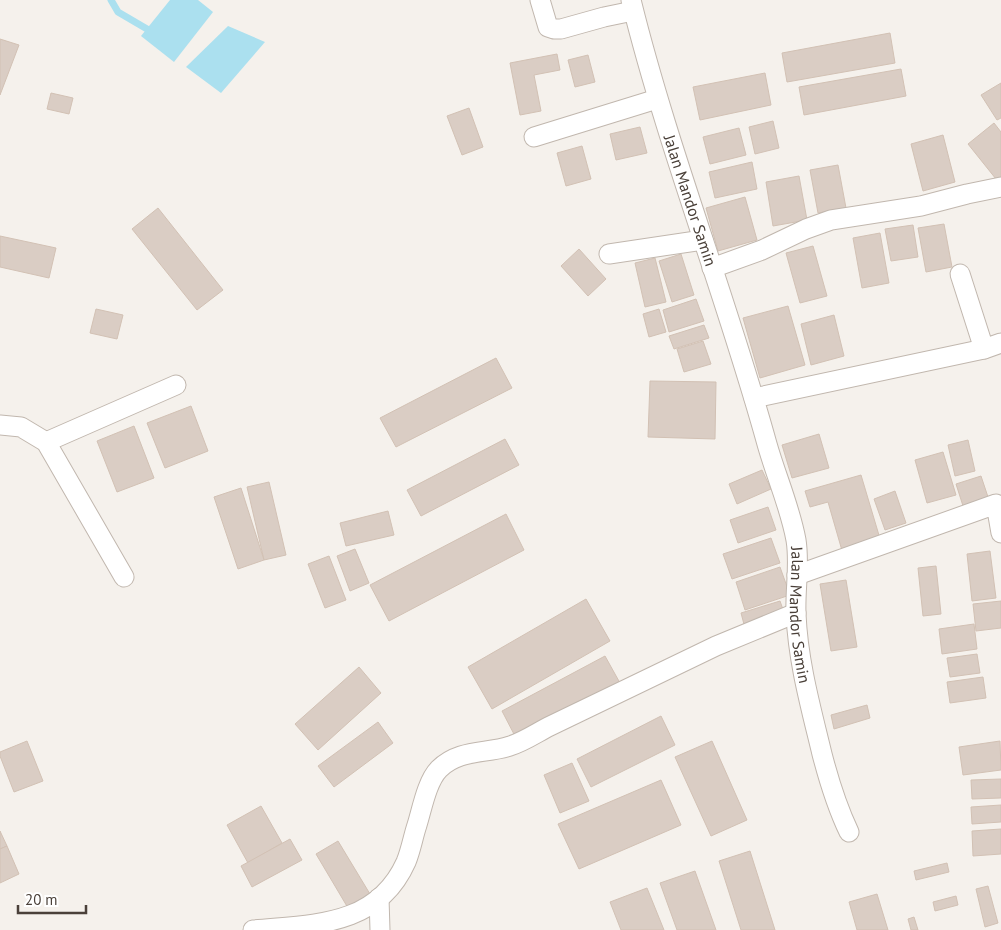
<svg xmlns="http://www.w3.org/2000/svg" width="1001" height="930" font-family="'PT Sans',sans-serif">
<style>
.water{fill:#abe0ef}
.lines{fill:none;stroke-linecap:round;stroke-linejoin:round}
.stream{stroke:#abe0ef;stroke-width:7}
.building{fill:#dacdc4;stroke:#d2c1b4}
.minor-casing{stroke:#c1b7ae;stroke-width:21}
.minor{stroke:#fff;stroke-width:19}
.labels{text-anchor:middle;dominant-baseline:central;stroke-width:4;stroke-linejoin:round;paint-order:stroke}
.street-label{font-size:16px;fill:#4a4039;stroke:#fff}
</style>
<rect width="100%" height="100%" fill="#f5f1ec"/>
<g class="water">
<path d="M 170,0 L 198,0 L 213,12 L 174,62 L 141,36 Z"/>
<path d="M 228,26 L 265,42 L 221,93 L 186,67 Z"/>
</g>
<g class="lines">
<path class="stream" d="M 111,0 L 118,12 L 147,29"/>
</g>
<g class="building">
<path d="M 890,33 L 895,63 L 787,82 L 782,53 Z"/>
<path d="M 0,39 L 19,45 L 0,95 Z"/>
<path d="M 557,54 L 560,70 L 534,75 L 541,111 L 520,115 L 510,63 Z"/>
<path d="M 588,55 L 595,82 L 575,87 L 568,60 Z"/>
<path d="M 901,69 L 906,96 L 804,115 L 799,87 Z"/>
<path d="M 765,73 L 771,105 L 700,120 L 693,87 Z"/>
<path d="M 1001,83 L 1001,118 L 997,120 L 981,95 Z"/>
<path d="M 51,93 L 73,98 L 69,114 L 47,109 Z"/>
<path d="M 469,108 L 483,147 L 462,155 L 447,116 Z"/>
<path d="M 773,121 L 779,148 L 755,154 L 749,127 Z"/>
<path d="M 994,123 L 1001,132 L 1001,183 L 1000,184 L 968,144 Z"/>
<path d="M 640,127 L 647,153 L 616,160 L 610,134 Z"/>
<path d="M 739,128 L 746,155 L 710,164 L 703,137 Z"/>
<path d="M 943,135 L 955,182 L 923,191 L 911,144 Z"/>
<path d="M 582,146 L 591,179 L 566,186 L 557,153 Z"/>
<path d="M 752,162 L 757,189 L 715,198 L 709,172 Z"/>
<path d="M 838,165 L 846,208 L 818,213 L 810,170 Z"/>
<path d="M 799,176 L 807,220 L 773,226 L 766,182 Z"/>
<path d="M 745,197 L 757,240 L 718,251 L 706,208 Z"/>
<path d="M 158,208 L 223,290 L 197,310 L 132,229 Z"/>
<path d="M 944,224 L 952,267 L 926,272 L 918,228 Z"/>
<path d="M 913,225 L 918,257 L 891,261 L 885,229 Z"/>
<path d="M 880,233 L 889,283 L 862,288 L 853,238 Z"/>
<path d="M 0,236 L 56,248 L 49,278 L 0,267 Z"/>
<path d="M 813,246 L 827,296 L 800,303 L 786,253 Z"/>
<path d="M 579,249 L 606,279 L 588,296 L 561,266 Z"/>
<path d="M 681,254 L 694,295 L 672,302 L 659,261 Z"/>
<path d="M 655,258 L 666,302 L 645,307 L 635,263 Z"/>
<path d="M 696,299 L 704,321 L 669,332 L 663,310 Z"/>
<path d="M 788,306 L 805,365 L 760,378 L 743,318 Z"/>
<path d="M 96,309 L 123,315 L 117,339 L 90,333 Z"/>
<path d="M 659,309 L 666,332 L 649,337 L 643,314 Z"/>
<path d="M 834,315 L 844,356 L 811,365 L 801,324 Z"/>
<path d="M 704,325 L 709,338 L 674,349 L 669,336 Z"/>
<path d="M 703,341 L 711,364 L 684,372 L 677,349 Z"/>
<path d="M 496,358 L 512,388 L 396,447 L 380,418 Z"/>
<path d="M 650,381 L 716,382 L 715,439 L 648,437 Z"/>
<path d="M 191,406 L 208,451 L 165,468 L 147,423 Z"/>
<path d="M 134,426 L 154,478 L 117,492 L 97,441 Z"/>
<path d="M 819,434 L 829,468 L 792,478 L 782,445 Z"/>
<path d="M 505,439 L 519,465 L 421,516 L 407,490 Z"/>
<path d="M 968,440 L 975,471 L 955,476 L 948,445 Z"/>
<path d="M 943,452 L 956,495 L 927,503 L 915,460 Z"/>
<path d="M 762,470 L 771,489 L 737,504 L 729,484 Z"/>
<path d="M 861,475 L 881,542 L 843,554 L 828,502 L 810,507 L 805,491 Z"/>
<path d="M 981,476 L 989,500 L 964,509 L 956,484 Z"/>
<path d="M 269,482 L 286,555 L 264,560 L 247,487 Z"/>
<path d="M 241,488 L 264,560 L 238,569 L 214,497 Z"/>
<path d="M 895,491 L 906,523 L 885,530 L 874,499 Z"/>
<path d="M 768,507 L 776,530 L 738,543 L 730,520 Z"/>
<path d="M 388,511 L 394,535 L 346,546 L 340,523 Z"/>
<path d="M 506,514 L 524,550 L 389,621 L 370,585 Z"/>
<path d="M 771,538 L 780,563 L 732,579 L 723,554 Z"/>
<path d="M 355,549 L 369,583 L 350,591 L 337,556 Z"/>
<path d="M 990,551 L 996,598 L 972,601 L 967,554 Z"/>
<path d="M 329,556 L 346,600 L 325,608 L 308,564 Z"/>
<path d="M 936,566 L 941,614 L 923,616 L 918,568 Z"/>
<path d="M 780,567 L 790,595 L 745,610 L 736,582 Z"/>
<path d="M 846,580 L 857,647 L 831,651 L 820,584 Z"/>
<path d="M 586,599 L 610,641 L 492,709 L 468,667 Z"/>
<path d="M 780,601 L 785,615 L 745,628 L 741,613 Z"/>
<path d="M 1001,601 L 1001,628 L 976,631 L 973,604 Z"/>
<path d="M 974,624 L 977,649 L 942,654 L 939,629 Z"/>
<path d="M 977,654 L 980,673 L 950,677 L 947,658 Z"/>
<path d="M 605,656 L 620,683 L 516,738 L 502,711 Z"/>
<path d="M 359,667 L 381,693 L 318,750 L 295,724 Z"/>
<path d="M 983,677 L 986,698 L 950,703 L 947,682 Z"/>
<path d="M 867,705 L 870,718 L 834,729 L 831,715 Z"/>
<path d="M 661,716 L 675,745 L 591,787 L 577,759 Z"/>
<path d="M 378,722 L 393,743 L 334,787 L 318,766 Z"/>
<path d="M 27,741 L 43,781 L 14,792 L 0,756 L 0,752 Z"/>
<path d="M 712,741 L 747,820 L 711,836 L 675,757 Z"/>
<path d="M 1000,741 L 1001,770 L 963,775 L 959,747 Z"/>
<path d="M 572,763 L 589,801 L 560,813 L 544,775 Z"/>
<path d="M 1001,779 L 1001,798 L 972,799 L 971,780 Z"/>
<path d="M 661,780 L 681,825 L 579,869 L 558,824 Z"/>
<path d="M 1001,805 L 1001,822 L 972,824 L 971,807 Z"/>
<path d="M 261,806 L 282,843 L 248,863 L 227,825 Z"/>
<path d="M 1001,829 L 1001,854 L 973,856 L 972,831 Z"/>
<path d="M 0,831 L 7,846 L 0,849 Z"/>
<path d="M 290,839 L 302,860 L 252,887 L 241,866 Z"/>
<path d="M 338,841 L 373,899 L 351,913 L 316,854 Z"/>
<path d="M 7,846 L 19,874 L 0,883 L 0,849 Z"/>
<path d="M 750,851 L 775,930 L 741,930 L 719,861 Z"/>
<path d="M 947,863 L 949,872 L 916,880 L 914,871 Z"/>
<path d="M 695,871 L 716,930 L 677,930 L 660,883 Z"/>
<path d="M 988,886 L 998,923 L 985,927 L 976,889 Z"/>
<path d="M 647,888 L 664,930 L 621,930 L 610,902 Z"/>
<path d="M 877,894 L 888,930 L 857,930 L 849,902 Z"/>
<path d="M 956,896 L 958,905 L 935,911 L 933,902 Z"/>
<path d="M 914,917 L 918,930 L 911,930 L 908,919 Z"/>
</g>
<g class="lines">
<g class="minor-casing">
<g id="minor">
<path d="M 540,0 L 548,27 L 554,29 L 561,29 L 604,17 L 633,11"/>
<path id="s1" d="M 631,0 C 668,150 726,295 767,444 C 776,476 790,507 796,540 C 800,564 795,589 796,614 C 798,662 811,708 822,754 C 829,781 837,807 849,832"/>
<path d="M 534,137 L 657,99"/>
<path d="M 609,254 L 703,240"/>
<path d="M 712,268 L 762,250 L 806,229 L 831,220 L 921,206 L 967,194 L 1001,187"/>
<path d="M 960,274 L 984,349"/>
<path d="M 754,398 L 984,349 L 1001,343"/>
<path d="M 0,425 L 21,427 L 46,442 L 124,577"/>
<path d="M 46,442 L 176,385"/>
<path d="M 797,575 L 996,504 L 1001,533"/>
<path d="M 379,898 L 380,930"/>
<path d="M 253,930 C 313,924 377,927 406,862 C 411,850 413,837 417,825 C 422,809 427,781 439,769 C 459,749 486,754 510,746 C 523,742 535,734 548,727 L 716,646 L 796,613"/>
</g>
</g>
<use href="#minor" class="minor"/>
</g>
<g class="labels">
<g class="street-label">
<text stroke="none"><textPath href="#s1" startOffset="209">Jalan Mandor Samin</textPath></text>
<text stroke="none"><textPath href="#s1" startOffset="640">Jalan Mandor Samin</textPath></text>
</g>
</g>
<path d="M18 905v8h68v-8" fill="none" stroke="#4a4039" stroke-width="2.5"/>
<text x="25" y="905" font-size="15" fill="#4a4039" stroke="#ffffff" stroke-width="4" paint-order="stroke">20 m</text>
</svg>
